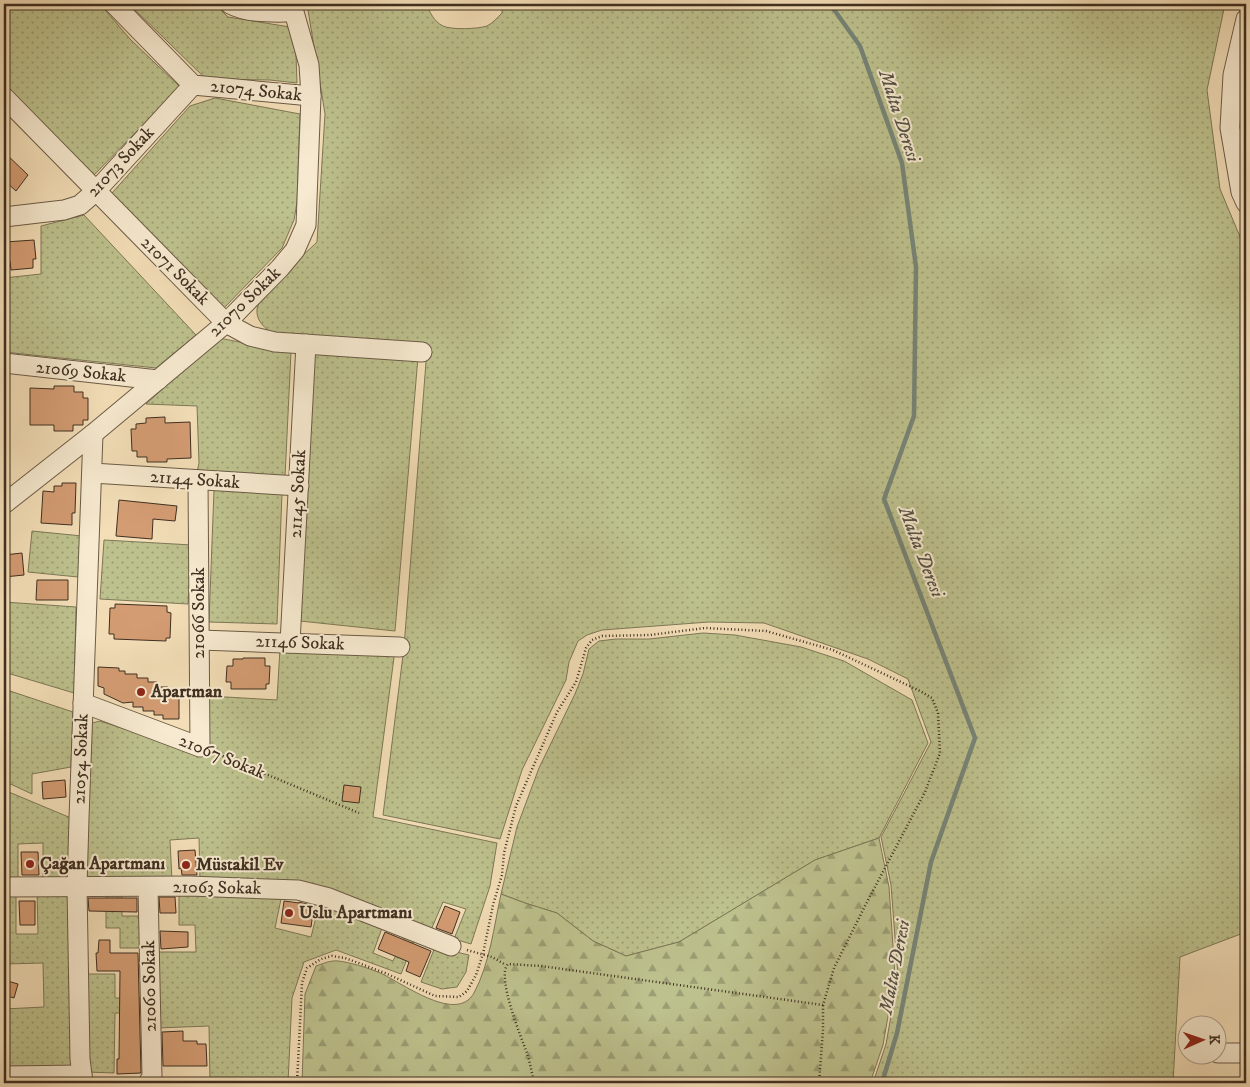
<svg xmlns="http://www.w3.org/2000/svg" width="1250" height="1087" font-family="'IM FELL DW Pica',serif">
<style>
.grass{fill:url(#grass-dots);stroke:#7e7857}
.forest{fill:url(#forest-firs);stroke:#7e7857}
.lines{fill:none;stroke-linecap:round;stroke-linejoin:round}
.stream{stroke:#768477;stroke-width:4.5}
.building{fill:#d49c73;stroke:#3f2f21}
.minor-casing{stroke:#6c5b46;stroke-width:21}
.path{stroke:#3f2f21;stroke-width:2.5;stroke-dasharray:1 2.5;stroke-linecap:butt}
.minor{stroke:#f7ead0;stroke-width:19}
.poi-dot{fill:#8f2418;stroke:#f7ead0;stroke-width:2}
.labels{text-anchor:middle;dominant-baseline:central;stroke-width:4;stroke-linejoin:round;paint-order:stroke}
.street-label{font-size:18px;fill:#3f2f21;stroke:#f7ead0}
.poi-label{font-size:18px;font-weight:bold;fill:#3f2f21;stroke:#f7ead0;text-anchor:start}
.water-label{font-size:19px;font-style:italic;fill:#565245;stroke:#f7ead0}
</style>
<defs>
<pattern id="grass-dots" width="8" height="8" patternUnits="userSpaceOnUse" patternTransform="scale(1.25)"><rect width="8" height="8" fill="#bdc18d"/><path d="M2 2h.1M6 6h.1" fill="none" stroke="#9b9d73" stroke-width="1.8" stroke-linecap="round"/></pattern>
<pattern id="forest-firs" width="22" height="20" patternUnits="userSpaceOnUse" patternTransform="scale(1.25)"><rect width="22" height="20" fill="#bdc18d"/><path d="M5 1l3.5 6h-7zM16 11l3.5 6h-7z" fill="#9b9d73"/></pattern>
</defs>
<rect width="100%" height="100%" fill="#f3deb7"/>
<filter id="stains"><feTurbulence type="fractalNoise" baseFrequency=".004" numOctaves="4"/><feColorMatrix values="0 0 0 0 .2 0 0 0 0 .09 0 0 0 0 .02 0 0 0 .5 -.17"/></filter>
<radialGradient id="worn" r=".72"><stop offset=".6" stop-color="#630" stop-opacity="0"/><stop offset="1" stop-color="#630" stop-opacity=".3"/></radialGradient>
<g class="grass">
<path d="M 4,4 L 100,4 L 130,39 L 180,87 L 93,176 L 4,85 Z"/>
<path d="M 129,4 L 215,4 L 228,17 L 290,27 L 296,55 L 297,83 L 270,80 L 206,79 Z"/>
<path d="M 307,4 L 426,4 C 430,12 434,22 443,26 C 451,30 478,29 487,26 C 493,23 498,17 502,13 L 502,4 L 1225,4 L 1207,90 L 1220,189 L 1246,251 L 1246,932 L 1180,957 L 1173,1083 L 873,1083 L 886,1044 L 898,977 L 891,885 L 881,837 L 931,742 L 908,679 L 868,659 L 764,623 L 709,622 L 602,630 L 587,635 L 578,641 L 569,662 L 566,680 L 522,770 L 500,839 L 383,815 L 404,647 L 427,349 L 270,332 C 263,326 256,320 257,309 C 259,293 304,255 317,242 L 325,114 Z"/>
<path d="M 215,98 L 300,114 L 297,202 L 294,220 L 282,248 L 224,308 L 112,193 L 190,106 Z"/>
<path d="M 84,215 L 196,335 L 156,368 L 4,352 L 4,278 L 41,274 L 41,226 Z"/>
<path d="M 219,338 L 291,352 L 285,477 L 197,472 L 199,463 L 197,406 L 146,404 Z"/>
<path d="M 312,350 L 418,357 L 395,631 L 300,621 Z"/>
<path d="M 214,490 L 282,493 L 277,624 L 209,622 Z"/>
<path d="M 32,531 L 82,536 L 78,577 L 28,572 Z"/>
<path d="M 104,540 L 192,545 L 188,604 L 100,599 Z"/>
<path d="M 4,602 L 76,607 L 74,693 L 4,672 Z"/>
<path d="M 703,633 L 735,635 L 801,647 L 844,661 L 912,700 L 928,743 L 879,838 L 815,860 L 679,942 L 626,956 L 593,941 L 557,913 L 525,903 L 501,894 L 517,827 L 539,768 L 575,694 L 583,674 L 589,649 L 599,641 L 616,639 L 649,639 Z"/>
<path d="M 280,648 L 395,650 L 373,817 L 497,843 L 490,886 L 471,944 L 454,939 L 466,909 L 443,902 L 431,930 L 322,889 L 200,880 L 199,838 L 170,840 L 172,881 L 84,880 L 89,737 L 92,723 L 100,721 L 205,755 L 209,696 L 277,700 Z"/>
<path d="M 4,689 L 73,712 L 71,767 L 32,774 L 32,794 L 4,781 Z"/>
<path d="M 4,790 L 71,818 L 71,878 L 43,879 L 43,843 L 18,844 L 18,878 L 5,878 Z"/>
<path d="M 37,891 L 72,891 L 73,1066 L 4,1072 L 4,1009 L 44,1007 L 43,963 L 4,964 L 4,892 L 16,892 L 16,934 L 38,934 Z"/>
<path d="M 179,894 L 281,899 L 275,928 L 311,937 L 319,905 L 375,923 L 382,928 L 373,953 L 393,961 L 405,936 L 415,939 L 401,974 L 336,950 L 304,962 L 292,998 L 288,1083 L 158,1083 L 210,1082 L 209,1026 L 158,1028 L 156,952 L 196,952 L 195,925 L 179,925 Z"/>
<path d="M 106,895 L 122,895 L 122,916 L 141,916 L 141,948 L 120,948 L 120,928 L 106,928 Z"/>
<path d="M 435,947 L 469,955 L 466,972 L 457,987 L 442,989 L 421,982 Z"/>
<path d="M 88,974 L 115,974 L 115,998 L 142,998 L 142,1013 L 115,1013 L 114,1073 L 87,1072 Z"/>
</g>
<path class="forest" d="M 879,838 L 889,887 L 895,976 L 883,1045 L 870,1083 L 302,1083 L 305,994 L 316,966 C 322,964 331,960 338,961 C 349,962 368,968 378,972 C 400,981 456,1025 474,993 C 490,963 494,926 501,894 L 525,903 L 557,913 L 593,941 L 626,956 L 679,942 L 815,860 Z"/>
<g class="lines">
<path class="stream" d="M 830,4 L 860,46 L 902,163 L 916,267 L 914,416 L 884,499 L 975,738 L 931,862 L 897,1033 L 882,1083"/>
</g>
<g class="building">
<path d="M 4,152 L 28,175 L 16,191 L 4,180 Z"/>
<path d="M 34,240 L 36,259 L 33,259 L 33,268 L 11,270 L 10,261 L 6,261 L 5,242 Z"/>
<path d="M 54,386 L 74,386 L 74,392 L 83,392 L 83,398 L 88,398 L 88,420 L 83,420 L 83,425 L 73,425 L 73,431 L 54,431 L 54,425 L 30,425 L 30,388 L 54,389 Z"/>
<path d="M 165,417 L 165,423 L 190,422 L 191,458 L 167,459 L 167,462 L 147,462 L 147,457 L 137,457 L 137,451 L 132,451 L 131,429 L 136,429 L 136,424 L 146,423 L 146,418 Z"/>
<path d="M 62,483 L 76,483 L 75,513 L 72,513 L 72,525 L 41,523 L 43,491 L 54,492 L 54,486 L 62,486 Z"/>
<path d="M 119,500 L 177,506 L 175,521 L 153,519 L 152,539 L 116,536 Z"/>
<path d="M 22,553 L 24,575 L 4,577 L 4,555 Z"/>
<path d="M 37,580 L 68,580 L 68,600 L 36,600 Z"/>
<path d="M 115,604 L 167,606 L 167,612 L 171,613 L 170,638 L 166,638 L 166,641 L 114,639 L 114,634 L 109,634 L 110,608 L 115,608 Z"/>
<path d="M 243,658 L 265,658 L 265,666 L 270,666 L 269,684 L 266,684 L 266,689 L 231,689 L 231,682 L 226,682 L 227,666 L 233,666 L 233,659 L 243,659 Z"/>
<path d="M 98,667 L 119,668 L 119,671 L 125,671 L 125,674 L 137,674 L 137,678 L 148,678 L 148,682 L 157,682 L 158,687 L 168,687 L 168,691 L 179,690 L 179,719 L 163,719 L 163,715 L 154,715 L 154,711 L 143,711 L 143,707 L 133,707 L 133,702 L 123,703 L 104,694 L 104,688 L 98,686 Z"/>
<path d="M 65,780 L 66,797 L 43,799 L 42,782 Z"/>
<path d="M 344,785 L 361,787 L 359,803 L 342,801 Z"/>
<path d="M 195,850 L 197,875 L 182,875 L 181,868 L 179,869 L 178,851 Z"/>
<path d="M 21,852 L 38,852 L 39,875 L 22,875 Z"/>
<path d="M 159,897 L 175,897 L 176,913 L 160,913 Z"/>
<path d="M 88,898 L 137,898 L 137,912 L 89,911 Z"/>
<path d="M 19,901 L 35,901 L 35,925 L 20,925 Z"/>
<path d="M 284,901 L 299,903 L 299,902 L 314,906 L 311,927 L 281,923 Z"/>
<path d="M 445,906 L 460,912 L 452,934 L 436,928 Z"/>
<path d="M 160,931 L 188,932 L 188,947 L 161,949 Z"/>
<path d="M 385,932 L 431,951 L 420,977 L 406,971 L 409,962 L 378,949 Z"/>
<path d="M 99,940 L 110,940 L 110,953 L 138,953 L 141,1073 L 117,1074 L 117,1059 L 119,1059 L 120,971 L 97,971 L 96,953 L 98,953 Z"/>
<path d="M 4,980 L 18,984 L 14,998 L 4,995 Z"/>
<path d="M 183,1031 L 183,1041 L 197,1041 L 197,1044 L 206,1044 L 207,1066 L 163,1066 L 162,1032 Z"/>
</g>
<g class="lines">
<g class="minor-casing">
<g id="minor">
<path d="M 114,4 L 193,85 L 311,96"/>
<path d="M 1246,19 L 1233,75 L 1230,128 L 1241,192 L 1246,203"/>
<path d="M 4,97 L 226,323 L 250,336 L 275,342 L 422,352"/>
<path d="M 4,217 L 64,210 L 80,205 L 96,191 L 193,85"/>
<path d="M 4,363 L 158,380"/>
<path d="M 92,473 L 299,486"/>
<path d="M 4,504 L 93,434 L 226,323 L 280,268 L 295,250 L 306,225 L 311,96 L 309,65 L 294,12 C 274,12 249,14 230,4"/>
<path d="M 200,640 L 400,647"/>
<path d="M 290,643 L 306,344"/>
<path d="M 83,703 L 200,747 L 198,480"/>
<path d="M 4,887 L 189,886 L 298,890 L 329,898 L 451,946"/>
<path d="M 1218,1053 L 1246,1053"/>
<path d="M 4,1076 L 82,1075"/>
<path d="M 83,1083 L 80,1059 L 77,887 L 79,818 L 93,434"/>
<path d="M 148,1083 L 152,1077 L 148,888"/>
</g>
</g>
<g class="path">
<path d="M 213,752 L 359,813"/>
<path d="M 467,950 L 492,957 L 506,965"/>
<path d="M 297,1083 L 302,983 L 307,968 L 321,959 L 332,956 L 345,958 L 385,973 L 435,996 L 459,997 L 467,991 L 476,975 L 483,954 L 493,905 L 502,875 L 504,853 L 516,806 L 557,712 L 576,682 L 586,648 L 592,640 L 602,636 L 650,635 L 705,628 L 766,631 L 833,650 L 920,691 L 932,698 L 938,713 L 940,753 L 925,792 L 866,904 L 834,968 L 823,1005 L 541,966 L 508,964 C 496,976 521,1037 527,1053 C 530,1063 532,1073 534,1083"/>
<path d="M 819,1083 L 823,1030 L 823,1005"/>
</g>
<use href="#minor" class="minor"/>
</g>
<g class="poi-dot">
<circle cx="141" cy="692" r="5"/>
<circle cx="30" cy="864" r="5"/>
<circle cx="186" cy="865" r="5"/>
<circle cx="289" cy="913" r="5"/>
</g>
<g class="labels">
<g class="street-label">
<text transform="translate(256 91) rotate(6)">21074 Sokak</text>
<text transform="translate(121 162) rotate(-47)">21073 Sokak</text>
<text transform="translate(175 271) rotate(45)">21071 Sokak</text>
<text transform="translate(245 302) rotate(-44)">21070 Sokak</text>
<text transform="translate(81 372) rotate(6)">21069 Sokak</text>
<text transform="translate(195 480) rotate(4)">21144 Sokak</text>
<text transform="translate(298 494) rotate(-87)">21145 Sokak</text>
<text transform="translate(199 613) rotate(-90)">21066 Sokak</text>
<text transform="translate(300 643) rotate(2)">21146 Sokak</text>
<text transform="translate(222 757) rotate(22)">21067 Sokak</text>
<text transform="translate(81 759) rotate(-88)">21054 Sokak</text>
<text transform="translate(217 888) rotate(1)">21063 Sokak</text>
<text transform="translate(150 986) rotate(-91)">21060 Sokak</text>
</g>
<g class="poi-label">
<text x="151" y="692">Apartman</text>
<text x="40" y="864">Çağan Apartmanı</text>
<text x="196" y="865">Müstakil Ev</text>
<text x="299" y="913">Uslu Apartmanı</text>
</g>
<g class="water-label">
<text transform="translate(899 116) rotate(72)">Malta Deresi</text>
<text transform="translate(921 552) rotate(69)">Malta Deresi</text>
<text transform="translate(895 967) rotate(-79)">Malta Deresi</text>
</g>
</g>
<rect width="1250" height="1087" fill="none" stroke="#f3deb7" stroke-width="20"/>
<rect x="5" y="5" width="1240" height="1077" fill="none" stroke="#3f2f21" stroke-width="2.5"/>
<rect x="10" y="10" width="1230" height="1067" fill="none" stroke="#3f2f21"/>
<g transform="translate(1202 1040) rotate(88)"><circle r="24" fill="#f7ead0" stroke="#ad9f8a"/>
<path d="M0-4L9 19L0 12L-9 19Z" fill="#8f2418"/>
<text y="-8" font-size="14" font-weight="bold" text-anchor="middle" fill="#3f2f21">K</text>
</g>
<rect width="100%" height="100%" filter="url(#stains)"/>
<rect width="100%" height="100%" fill="url(#worn)"/>
</svg>
